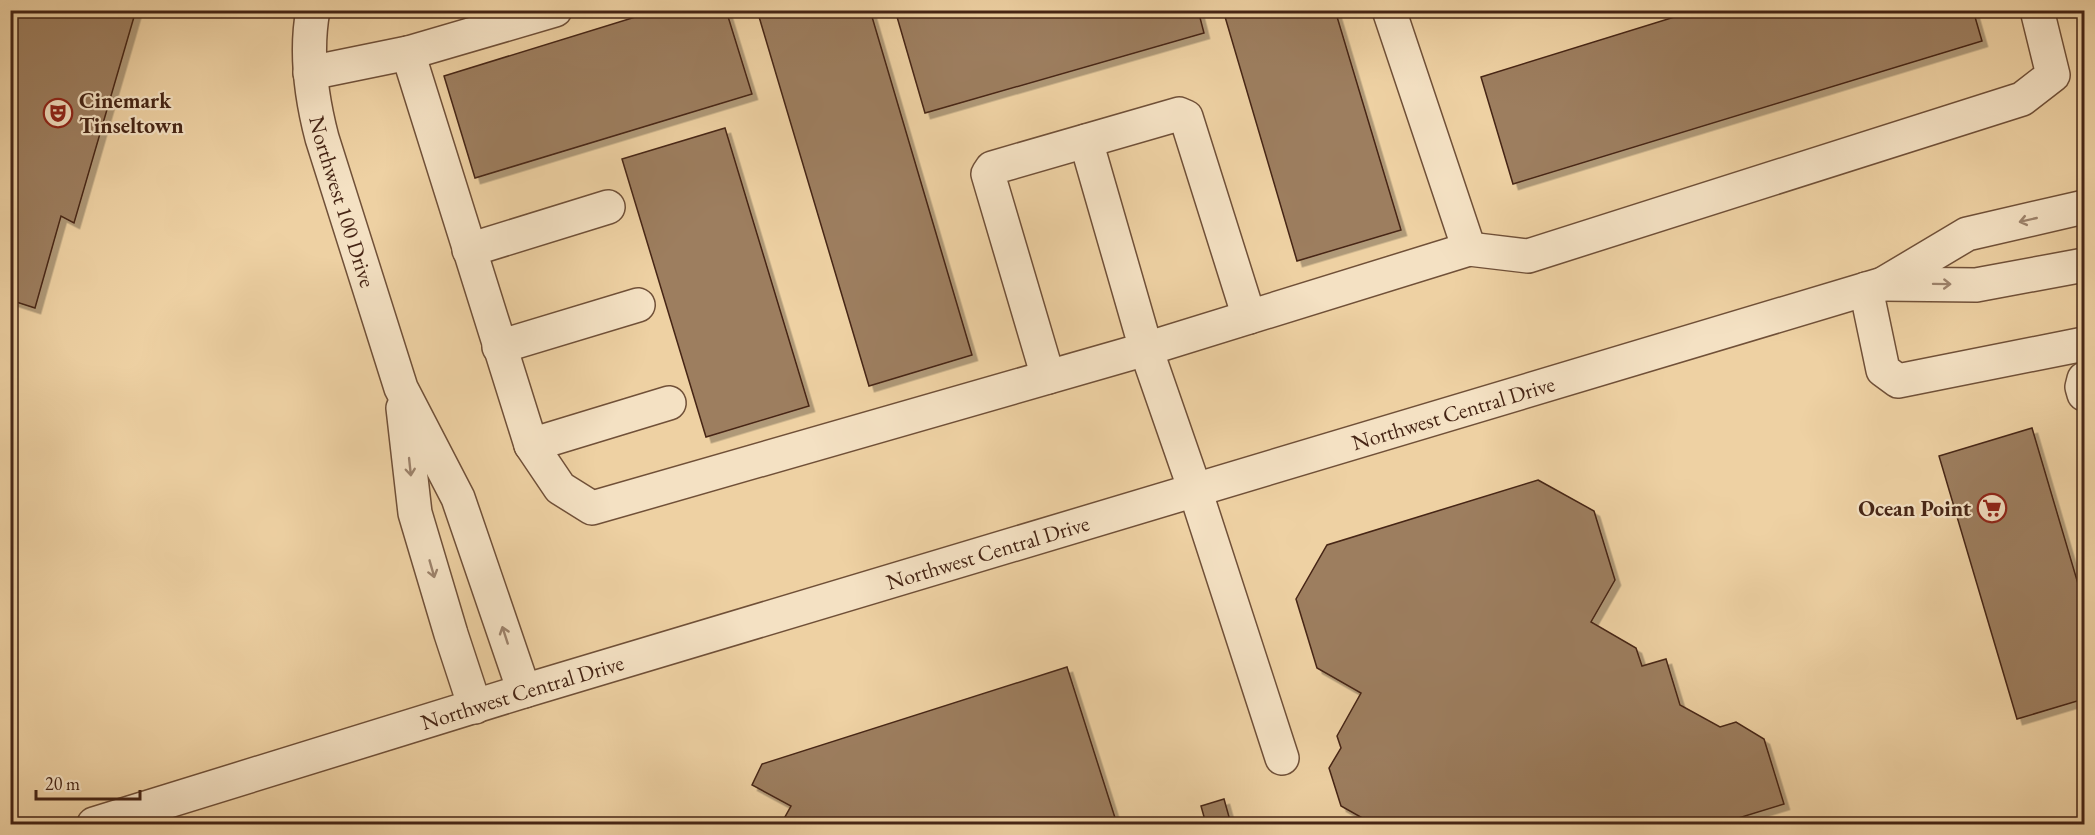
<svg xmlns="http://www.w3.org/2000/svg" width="2095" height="835" font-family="'EB Garamond',serif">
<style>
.building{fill:#9d7e5f;stroke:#462515;stroke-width:1.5;filter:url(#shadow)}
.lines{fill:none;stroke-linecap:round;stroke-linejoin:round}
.minor-casing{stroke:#705038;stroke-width:36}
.minor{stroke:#f4e1c3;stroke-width:33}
.oneway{stroke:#9d836c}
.labels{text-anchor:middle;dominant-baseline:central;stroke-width:4.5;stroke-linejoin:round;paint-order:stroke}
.poi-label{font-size:22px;font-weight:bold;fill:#462515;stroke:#f4e1c3;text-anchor:start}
.street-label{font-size:22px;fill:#462515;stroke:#f4e1c3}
</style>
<defs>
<filter id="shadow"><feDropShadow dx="5.5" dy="5.5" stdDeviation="0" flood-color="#0004"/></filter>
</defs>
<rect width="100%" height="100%" fill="#eed1a3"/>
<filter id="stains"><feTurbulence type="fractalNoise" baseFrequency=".00333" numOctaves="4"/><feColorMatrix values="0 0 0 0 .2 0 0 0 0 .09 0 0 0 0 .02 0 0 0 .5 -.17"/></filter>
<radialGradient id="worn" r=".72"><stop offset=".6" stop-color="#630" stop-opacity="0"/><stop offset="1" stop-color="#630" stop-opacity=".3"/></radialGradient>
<g class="building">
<path d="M 10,10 L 136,10 L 74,223 L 61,216 L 35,308 L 10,300 Z"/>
<path d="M 658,10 L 726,10 L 752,94 L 475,178 L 444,76 Z"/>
<path d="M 757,10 L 870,10 L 972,355 L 869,386 Z"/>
<path d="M 895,10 L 1198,10 L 1204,33 L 925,113 Z"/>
<path d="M 1223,10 L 1335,10 L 1401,230 L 1297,261 Z"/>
<path d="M 1697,10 L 1973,10 L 1982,41 L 1513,184 L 1481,77 Z"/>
<path d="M 725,128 L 809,406 L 706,437 L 622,159 Z"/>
<path d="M 2032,428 L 2084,604 L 2084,699 L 2017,719 L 1939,456 Z"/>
<path d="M 1538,480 L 1594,511 L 1615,580 L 1591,622 L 1636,648 L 1642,666 L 1666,659 L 1680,705 L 1720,727 L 1736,722 L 1764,739 L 1784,804 L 1719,824 L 1367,824 L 1366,820 L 1341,806 L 1329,768 L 1341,748 L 1337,736 L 1361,693 L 1317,668 L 1296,599 L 1327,545 Z"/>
<path d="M 1067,667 L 1117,824 L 781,824 L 791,806 L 752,785 L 762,764 Z"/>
<path d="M 1224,799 L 1231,824 L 1206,824 L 1201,806 Z"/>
</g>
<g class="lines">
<g class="minor-casing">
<g id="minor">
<path id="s1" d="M 313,10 C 305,53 311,96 322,138 L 401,388 L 458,498 L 524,691"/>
<path d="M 408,53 L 555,10"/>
<path d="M 310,73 L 408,53 L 531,445 L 560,488 L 592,508 L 1146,349 L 1086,141"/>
<path d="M 1469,249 L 1528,256 L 2022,99 L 2053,75 L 2037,10"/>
<path d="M 469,250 L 608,207"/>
<path d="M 1883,284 L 1976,285 L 2084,265"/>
<path d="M 1866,289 L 1883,370 L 1898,381 L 2084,344"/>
<path d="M 499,347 L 638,305"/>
<path d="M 1048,377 L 988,174 L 992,168 L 1179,114 L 1186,117 L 1249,317"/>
<path d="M 2084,379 L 2082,387 L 2084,394"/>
<path d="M 403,408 L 415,513 L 451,634 L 475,707"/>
<path d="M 531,445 L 669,403"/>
<path d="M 1282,758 L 1195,490 L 1146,349 L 1469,249 L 1389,10"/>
<path id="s2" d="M 94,824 L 524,691 L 1883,284 L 1967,234 L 2084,207"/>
</g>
</g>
<use href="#minor" class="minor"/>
</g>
<defs><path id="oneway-shaft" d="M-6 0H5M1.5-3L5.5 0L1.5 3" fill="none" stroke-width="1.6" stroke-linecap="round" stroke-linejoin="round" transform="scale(1.5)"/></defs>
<g class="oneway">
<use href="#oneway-shaft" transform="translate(2028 220) rotate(167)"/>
<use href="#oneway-shaft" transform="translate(1942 284) rotate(1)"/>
<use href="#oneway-shaft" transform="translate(410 467) rotate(84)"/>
<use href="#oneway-shaft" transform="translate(432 569) rotate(74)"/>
<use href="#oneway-shaft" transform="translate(505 635) rotate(-108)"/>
</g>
<defs>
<g id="theatre-ring" transform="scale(1.5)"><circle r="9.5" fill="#f4e1c3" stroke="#8f2418" stroke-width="1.5"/><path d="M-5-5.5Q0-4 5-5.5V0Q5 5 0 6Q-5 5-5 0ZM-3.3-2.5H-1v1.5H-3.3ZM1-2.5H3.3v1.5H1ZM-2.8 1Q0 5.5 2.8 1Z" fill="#8f2418"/></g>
<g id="supermarket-ring" transform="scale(1.5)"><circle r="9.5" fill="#f4e1c3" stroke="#8f2418" stroke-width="1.5"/><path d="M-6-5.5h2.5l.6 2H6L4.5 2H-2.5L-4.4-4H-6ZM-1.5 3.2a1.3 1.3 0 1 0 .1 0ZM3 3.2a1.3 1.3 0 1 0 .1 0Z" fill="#8f2418"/></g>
</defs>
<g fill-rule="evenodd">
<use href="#theatre-ring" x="58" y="113"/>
<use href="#supermarket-ring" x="1992" y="508"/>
</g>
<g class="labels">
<g class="poi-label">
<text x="79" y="100">Cinemark<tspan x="79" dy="25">Tinseltown</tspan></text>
<text x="1971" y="508" text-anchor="end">Ocean Point</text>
</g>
<g class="street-label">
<text stroke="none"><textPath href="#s1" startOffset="196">Northwest 100 Drive</textPath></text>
<text stroke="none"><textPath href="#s2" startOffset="1420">Northwest Central Drive</textPath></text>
<text stroke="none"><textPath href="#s2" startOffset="934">Northwest Central Drive</textPath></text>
<text stroke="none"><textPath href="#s2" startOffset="448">Northwest Central Drive</textPath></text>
</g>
</g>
<rect width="2095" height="835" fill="none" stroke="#eed1a3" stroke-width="36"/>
<rect x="12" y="12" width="2071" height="811" fill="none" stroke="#462515" stroke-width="3"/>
<rect x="18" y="18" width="2059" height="799" fill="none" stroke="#462515" stroke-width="1.5"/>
<path d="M36 790v9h104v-9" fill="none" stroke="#462515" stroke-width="3"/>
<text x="45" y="790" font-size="18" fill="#462515" stroke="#f4e1c3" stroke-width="4.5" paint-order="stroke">20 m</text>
<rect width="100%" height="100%" filter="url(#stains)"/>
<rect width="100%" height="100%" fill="url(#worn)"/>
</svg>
